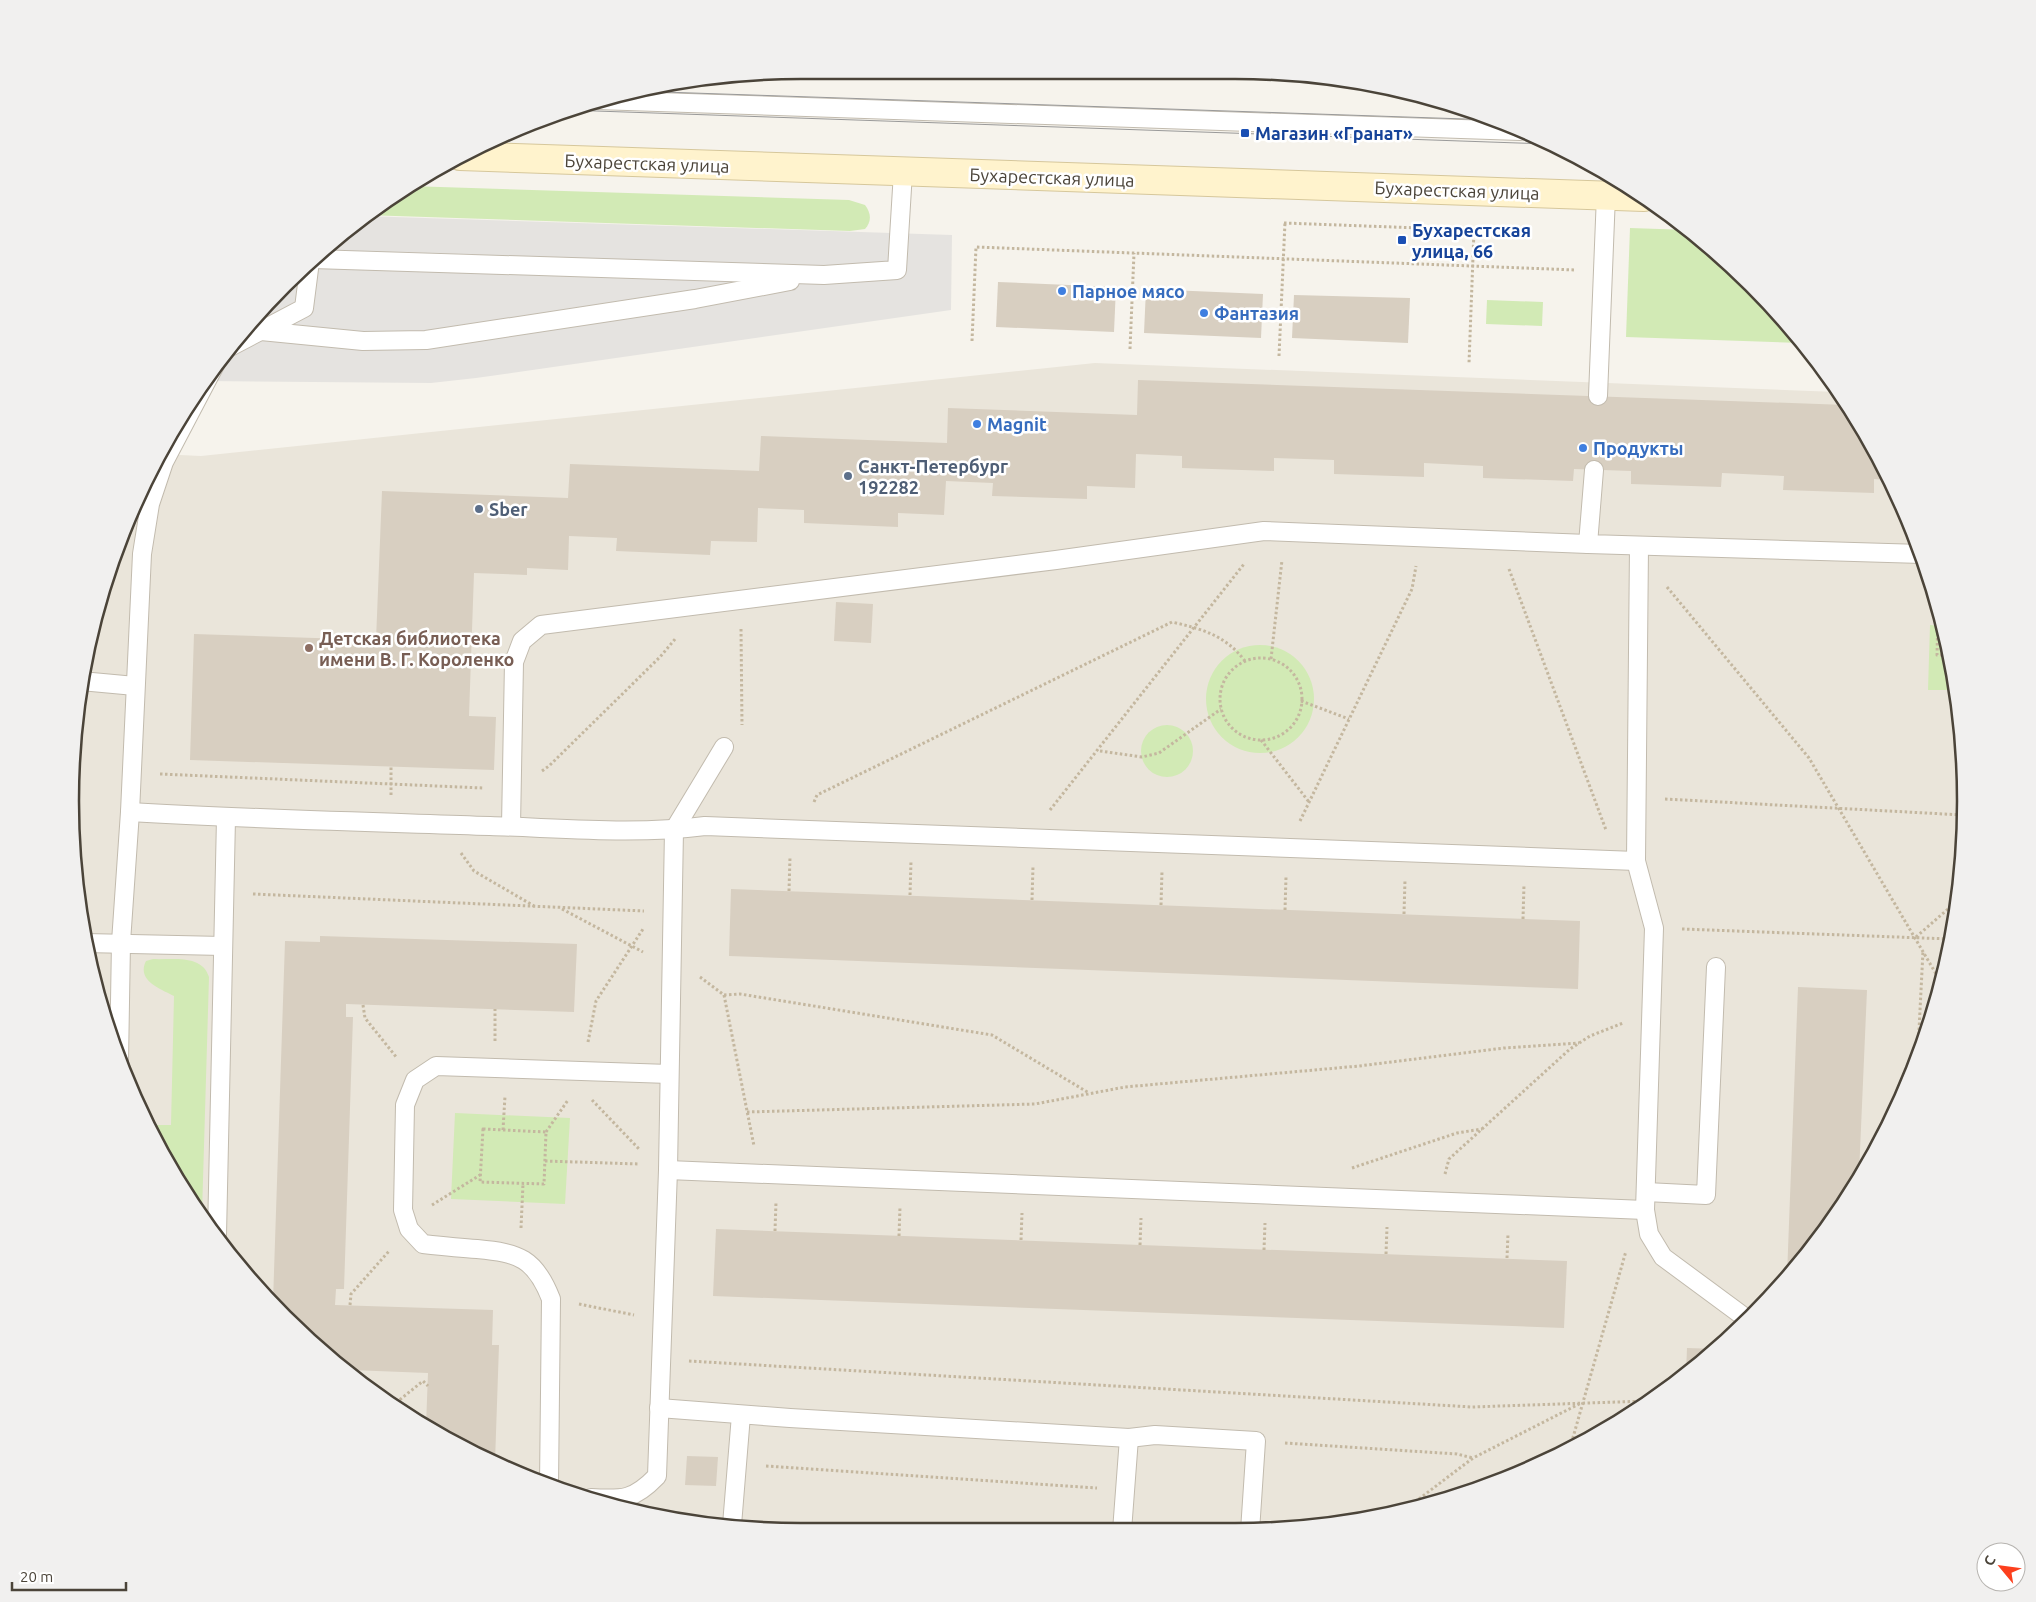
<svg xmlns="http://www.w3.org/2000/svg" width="2036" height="1602" font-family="Ubuntu,sans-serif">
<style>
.residential{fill:#eae5da}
.green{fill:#d2eab5}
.parking{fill:#e5e3e0}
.building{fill:#d8cfc1}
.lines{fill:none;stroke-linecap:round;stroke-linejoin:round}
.service-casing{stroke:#c2bbae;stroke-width:20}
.secondary-casing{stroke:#d6c79b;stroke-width:30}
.path{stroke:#c4b79f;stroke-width:3;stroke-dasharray:2.5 2.5;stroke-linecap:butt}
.service{stroke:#fff;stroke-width:18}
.secondary{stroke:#fff3cd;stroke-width:28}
.tram{stroke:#9a9a9a;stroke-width:1}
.transit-dot{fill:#1a4fb4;stroke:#fff;stroke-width:2}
.shop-dot{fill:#3f7fe0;stroke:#fff;stroke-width:2}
.service-dot{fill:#5c6f8a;stroke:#fff;stroke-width:2}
.education-dot{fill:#8d6e63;stroke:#fff;stroke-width:2}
.labels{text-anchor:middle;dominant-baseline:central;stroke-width:5;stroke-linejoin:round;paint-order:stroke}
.transit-label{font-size:18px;font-weight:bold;fill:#164399;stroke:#fff;text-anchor:start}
.street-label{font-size:18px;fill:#4b4439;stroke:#fff}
.shop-label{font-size:18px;font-weight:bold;fill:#366cbe;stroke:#fff;text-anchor:start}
.service-label{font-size:18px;font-weight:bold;fill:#4e5e75;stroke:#fff;text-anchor:start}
.education-label{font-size:18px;font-weight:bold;fill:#785e54;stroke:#fff;text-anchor:start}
.rim{fill:none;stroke:#4b4439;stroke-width:2.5}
</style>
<rect width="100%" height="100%" fill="#f6f3ec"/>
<path class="residential" d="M 1095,363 L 1837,392 L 1868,435 L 1927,566 L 1960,705 L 1964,849 L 1941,990 L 1891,1124 L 1815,1246 L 1717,1350 L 1601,1434 L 1470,1493 L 1283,1530 L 801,1532 L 659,1518 L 521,1476 L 395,1409 L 252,1283 L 168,1167 L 126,1081 L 95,990 L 76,897 L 70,801 L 76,706 L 95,612 L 126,522 L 159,454 L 201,456 Z"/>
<g class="green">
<path d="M 409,186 L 849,200 L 865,205 C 871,213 872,221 865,229 L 850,231 L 365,215 Z"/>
<path d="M 1630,228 L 1689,230 L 1784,319 L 1801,343 L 1626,337 Z"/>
<path d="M 1487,300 L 1543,302 L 1542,326 L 1486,324 Z"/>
<path d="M 1930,625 L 1941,626 L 1956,690 L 1928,690 Z"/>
<circle cx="1260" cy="699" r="54"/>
<circle cx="1167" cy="751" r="26"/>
<path d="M 153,959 C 173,960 202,954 209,977 L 202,1214 L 168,1167 L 148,1125 L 171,1125 L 174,996 C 161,989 136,981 146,961 Z"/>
<path d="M 455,1113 L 570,1118 L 565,1204 L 451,1199 Z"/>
</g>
<path class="parking" d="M 363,216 L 952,235 L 951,310 L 476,378 L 431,383 L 205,381 L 221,356 L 284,284 Z"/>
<g class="building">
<path d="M 998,282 L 1116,287 L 1114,332 L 996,327 Z"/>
<path d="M 1146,289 L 1263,294 L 1261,338 L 1144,333 Z"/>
<path d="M 1294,295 L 1410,298 L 1408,343 L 1292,338 Z"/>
<path d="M 1138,380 L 1846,405 L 1868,435 L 1888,480 L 1874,479 L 1874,493 L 1783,490 L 1784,476 L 1722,473 L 1721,487 L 1631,484 L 1631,471 L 1574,469 L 1573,481 L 1483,478 L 1483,466 L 1424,463 L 1424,477 L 1334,474 L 1334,460 L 1274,458 L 1274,471 L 1182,468 L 1182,456 L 1136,454 L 1135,488 L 1087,486 L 1087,499 L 992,496 L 993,483 L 946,481 L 944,515 L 898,513 L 898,527 L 804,523 L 804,510 L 758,508 L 757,542 L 711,541 L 710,555 L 616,551 L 617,538 L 569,536 L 568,570 L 527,568 L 527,575 L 474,573 L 469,716 L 496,717 L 494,770 L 190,760 L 194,634 L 376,640 L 382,491 L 568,498 L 570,464 L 759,471 L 761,436 L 947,443 L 948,408 L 1137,415 Z"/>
<path d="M 836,602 L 873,604 L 871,643 L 834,641 Z"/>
<path d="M 731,889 L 1580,921 L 1578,989 L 729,956 Z"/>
<path d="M 320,936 L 577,944 L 574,1012 L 346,1004 L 346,1017 L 353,1017 L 344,1289 L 336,1289 L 335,1305 L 493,1310 L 492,1345 L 499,1345 L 495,1462 L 426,1426 L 428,1373 L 351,1370 L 273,1302 L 285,941 L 320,942 Z"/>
<path d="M 1798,987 L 1867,990 L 1859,1174 L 1815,1246 L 1787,1276 Z"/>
<path d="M 716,1229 L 1567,1261 L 1564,1328 L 713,1296 Z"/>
<path d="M 1687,1348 L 1718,1349 L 1686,1373 Z"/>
<path d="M 687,1456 L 718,1457 L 716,1486 L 685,1485 Z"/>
<path d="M 793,1523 L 883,1530 L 883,1532 L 801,1532 L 792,1531 Z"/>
</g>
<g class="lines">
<g class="service-casing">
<g id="service">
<path d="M 597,100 L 1520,131"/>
<path d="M 313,259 L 824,275 L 897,270 L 903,172"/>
<path d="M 261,331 L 363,341 L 426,340 L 695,299 L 790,281"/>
<path d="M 228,348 L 304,308 L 310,261"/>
<path d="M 1598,396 L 1606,195"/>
<path d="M 1594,470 L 1588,544 L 1922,554"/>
<path d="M 1639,546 L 1636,861 L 1654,928 L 1645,1210 L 1649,1234 L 1663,1257 L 1747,1319"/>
<path d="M 81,681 L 135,686"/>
<path d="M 130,812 C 250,819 370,822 490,826 C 561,828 635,835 705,826 L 1636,861"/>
<path d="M 511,826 L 514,662 L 522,641 L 541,625 L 1056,560 L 1264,531 L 1588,544"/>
<path d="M 85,943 L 223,946"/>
<path d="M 119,1062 L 121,942 L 130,812 L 142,554 L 150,504 L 164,462 L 216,363"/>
<path d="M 668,1170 L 1645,1210"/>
<path d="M 1646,1192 L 1706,1195 L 1716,967"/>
<path d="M 217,1235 L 226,818"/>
<path d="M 659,1408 L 790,1418 L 1129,1438 L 1155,1435 L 1256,1441 L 1250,1531"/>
<path d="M 549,1485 L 551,1299 C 535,1258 519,1253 477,1249 C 459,1248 441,1246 423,1244 L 409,1229 L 403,1210 L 405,1105 L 415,1080 L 436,1066 L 669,1074"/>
<path d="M 591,1498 C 623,1500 634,1500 657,1476 L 668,1170 L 674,830 L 724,747"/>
<path d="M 732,1525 L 741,1415"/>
<path d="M 1122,1531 L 1129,1438"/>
</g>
</g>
<g class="secondary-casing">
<path id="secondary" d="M 460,156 L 1644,197"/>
</g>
<g class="path">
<path d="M 1284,223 L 1474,230 L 1469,363"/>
<path d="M 972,341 L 976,247 L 1576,270"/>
<path d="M 1130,349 L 1134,253"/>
<path d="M 1279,356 L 1285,222"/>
<path d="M 1509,569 L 1606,830"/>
<path d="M 1667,587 L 1809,758 L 1942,984"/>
<path d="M 1938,613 L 1937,655 L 1948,655"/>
<path d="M 741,629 L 742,725"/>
<circle cx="1261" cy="699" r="41"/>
<path d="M 1271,659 L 1282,560"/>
<path d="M 1301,701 L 1349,719"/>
<path d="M 1261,740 L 1309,802"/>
<path d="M 1100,751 L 1142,757 L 1159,753 L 1221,709"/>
<path d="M 542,771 L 549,766 L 660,657 L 676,638"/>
<path d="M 160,774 L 483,788"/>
<path d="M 391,795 L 391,767"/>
<path d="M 1665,799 L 1963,815"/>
<path d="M 814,802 L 817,795 L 1172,622 C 1202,629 1225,635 1245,661"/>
<path d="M 1050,810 L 1244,564"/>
<path d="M 1300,821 L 1412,589 L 1416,566"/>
<path d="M 461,853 L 474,871 L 534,906"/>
<path d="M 789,891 L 790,857"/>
<path d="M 253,894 L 644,911"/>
<path d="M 910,895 L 911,861"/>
<path d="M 1032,900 L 1033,866"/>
<path d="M 1161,905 L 1162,871"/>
<path d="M 562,909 L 643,952"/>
<path d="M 1285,910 L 1286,877"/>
<path d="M 1404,914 L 1405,880"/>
<path d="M 1523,919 L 1524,884"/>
<path d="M 1682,929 L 1950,939"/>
<path d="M 1916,937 L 1956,902"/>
<path d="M 700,977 L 724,995 L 754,1146"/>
<path d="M 724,995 L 740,994 L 992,1035 L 1089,1093"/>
<path d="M 363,1005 L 365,1018 L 397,1058"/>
<path d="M 495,1041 L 495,1009"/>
<path d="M 588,1042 L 596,1001 L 643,929"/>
<path d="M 1918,1050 L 1923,951"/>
<path d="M 592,1100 L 639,1149"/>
<path d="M 747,1112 L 1035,1104 L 1125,1087 L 1359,1066 L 1504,1048 L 1579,1043"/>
<path d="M 483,1129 L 546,1132 L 544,1184 L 480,1182 Z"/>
<path d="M 503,1130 L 505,1096"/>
<path d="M 546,1132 L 568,1100"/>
<path d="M 545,1161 L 639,1164"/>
<path d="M 1352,1168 L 1457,1133 L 1482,1129"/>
<path d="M 1445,1174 L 1449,1159 L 1570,1049 L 1590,1036 L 1623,1023"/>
<path d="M 432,1205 L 480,1175"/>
<path d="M 521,1228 L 523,1184"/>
<path d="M 775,1231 L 776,1202"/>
<path d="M 899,1236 L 900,1207"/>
<path d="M 1021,1240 L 1022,1213"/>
<path d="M 1140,1245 L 1141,1218"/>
<path d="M 1264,1250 L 1265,1223"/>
<path d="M 1386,1254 L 1387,1227"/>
<path d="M 1507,1258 L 1508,1234"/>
<path d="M 579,1304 L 634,1315"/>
<path d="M 350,1305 L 351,1294 L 390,1250"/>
<path d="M 689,1361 L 1472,1407 L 1646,1401"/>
<path d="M 392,1406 L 423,1381 L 428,1386"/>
<path d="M 1285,1443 L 1457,1454 L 1473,1458"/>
<path d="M 1570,1448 L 1626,1251"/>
<path d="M 766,1466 L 1097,1488"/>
<path d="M 1411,1505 L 1473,1458 L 1581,1403"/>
</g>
<use href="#service" class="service"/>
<use href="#secondary" class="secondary"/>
<g class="tram">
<path d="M 633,91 L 1495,120"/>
<path d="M 567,110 L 1547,144"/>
</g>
</g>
<g class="transit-dot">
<rect x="1240" y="128" width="10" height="10" rx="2.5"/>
<rect x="1397" y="235" width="10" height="10" rx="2.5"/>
</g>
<g class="shop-dot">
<circle cx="1062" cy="291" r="5"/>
<circle cx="1204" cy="313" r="5"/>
<circle cx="977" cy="424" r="5"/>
<circle cx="1583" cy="448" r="5"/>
</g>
<g class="service-dot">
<circle cx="848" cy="476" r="5"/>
<circle cx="479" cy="509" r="5"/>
</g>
<circle class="education-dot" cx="309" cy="648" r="5"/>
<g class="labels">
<g class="transit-label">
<text x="1255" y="133">Магазин «Гранат»</text>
<text x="1412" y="230">Бухарестская<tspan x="1412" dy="21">улица, 66</tspan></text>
</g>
<g class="street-label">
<text transform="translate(647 163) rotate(2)">Бухарестская улица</text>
<text transform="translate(1052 177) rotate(2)">Бухарестская улица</text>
<text transform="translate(1457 190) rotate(2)">Бухарестская улица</text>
</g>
<g class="shop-label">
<text x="1072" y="291">Парное мясо</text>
<text x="1214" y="313">Фантазия</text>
<text x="987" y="424">Magnit</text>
<text x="1593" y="448">Продукты</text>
</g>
<g class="service-label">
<text x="858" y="466">Санкт-Петербург<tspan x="858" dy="21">192282</tspan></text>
<text x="489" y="509">Sber</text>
</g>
<g class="education-label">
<text x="319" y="638">Детская библиотека<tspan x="319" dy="21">имени В. Г. Короленко</tspan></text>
</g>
</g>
<path d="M0 0H2036V1602H0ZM801 79H1235A722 722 0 0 1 1957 801V801A722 722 0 0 1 1235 1523H801A722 722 0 0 1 79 801V801A722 722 0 0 1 801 79Z" fill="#f1f0ef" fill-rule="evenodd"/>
<path class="rim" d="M801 79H1235A722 722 0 0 1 1957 801V801A722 722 0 0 1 1235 1523H801A722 722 0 0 1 79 801V801A722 722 0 0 1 801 79Z"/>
<g transform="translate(2001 1567) rotate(299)"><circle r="24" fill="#ffffff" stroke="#b7b4b0"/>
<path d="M0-4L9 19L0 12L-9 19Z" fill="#fc3f1d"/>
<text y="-8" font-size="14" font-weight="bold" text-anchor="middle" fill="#4b4439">С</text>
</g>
<path d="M12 1582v8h114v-8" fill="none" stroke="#4b4439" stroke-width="2.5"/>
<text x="20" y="1582" font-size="15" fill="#4b4439" stroke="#ffffff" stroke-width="4" paint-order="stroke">20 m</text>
</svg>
